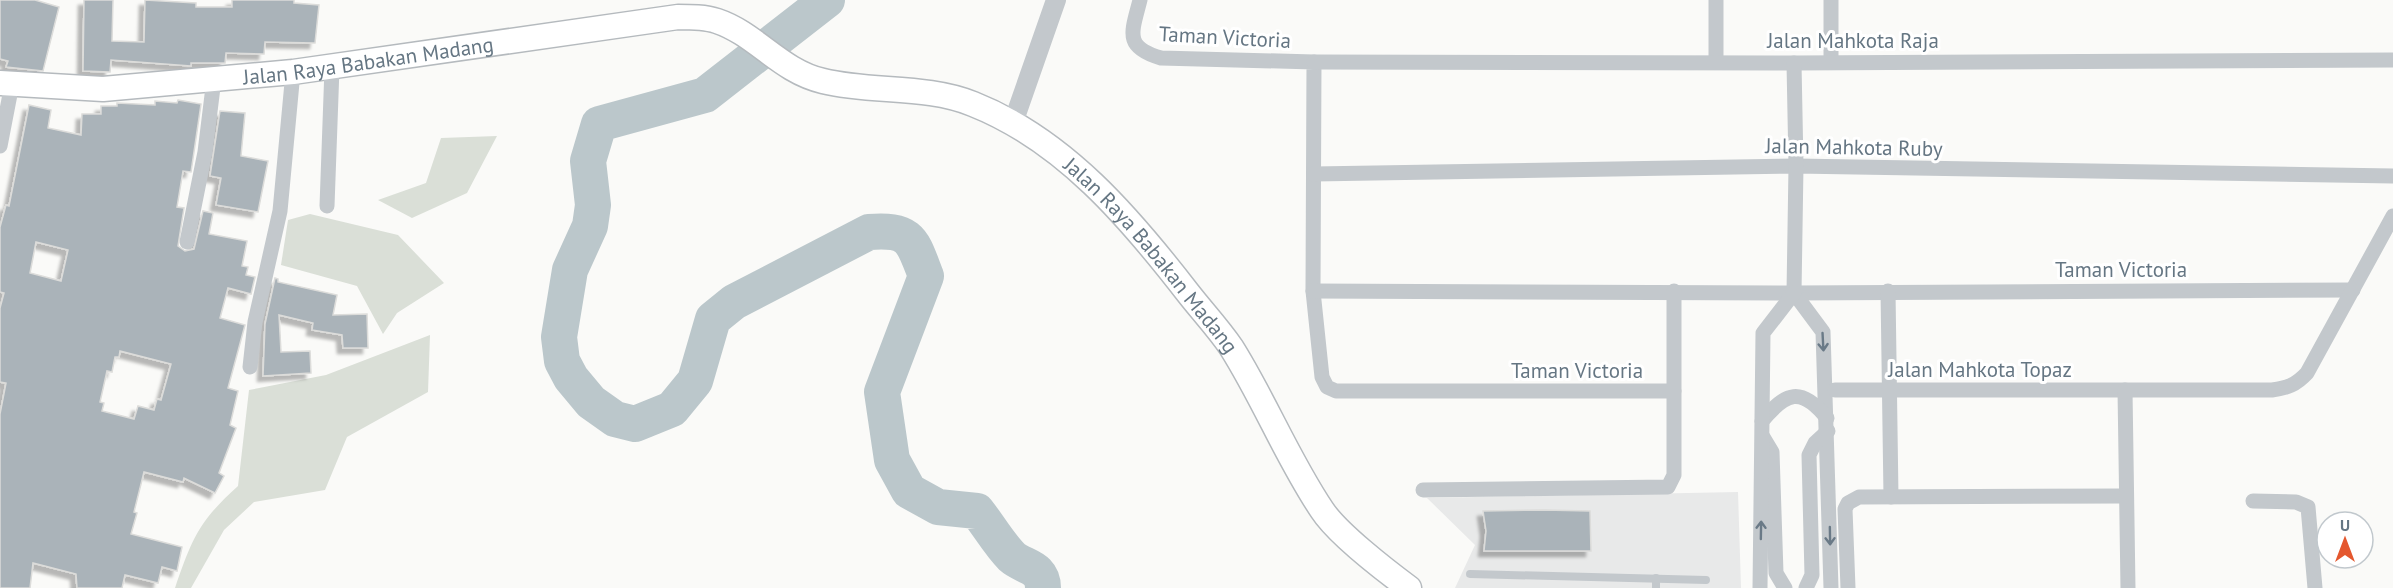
<svg xmlns="http://www.w3.org/2000/svg" width="2393" height="588" font-family="'PT Sans',sans-serif">
<style>
.built{fill:#e8e9e9}
.green{fill:#dadfd7}
.lines{fill:none;stroke-linecap:round;stroke-linejoin:round}
.river{stroke:#bbc7cb;stroke-width:36}
.building{fill:#aab3b9;stroke:#dcdcda;stroke-width:1.5;fill-rule:evenodd;filter:url(#shadow)}
.primary-casing{stroke:#b5babe;stroke-width:27}
.service{stroke:#c3c8cc;stroke-width:8}
.minor{stroke:#c3c8cc;stroke-width:15}
.tertiary{stroke:#c3c8cc;stroke-width:20}
.primary{stroke:#fff;stroke-width:24}
.oneway{stroke:#6a7a87}
.labels{text-anchor:middle;dominant-baseline:central;stroke-width:6;stroke-linejoin:round;paint-order:stroke}
.street-label{font-size:21px;fill:#657683;stroke:#fff}
</style>
<defs>
<filter id="shadow"><feDropShadow dx="-5.5" dy="5.5" stdDeviation="1.5" flood-color="#0004"/></filter>
</defs>
<rect width="100%" height="100%" fill="#fafaf8"/>
<path class="built" d="M 1738,492 L 1741,588 L 1455,588 L 1475,545 L 1427,498 Z"/>
<g class="green">
<path d="M 497,136 L 467,193 L 412,218 L 378,200 L 426,183 L 441,138 Z"/>
<path d="M 310,214 L 398,235 L 444,283 L 397,313 L 383,334 L 357,286 L 281,265 L 288,220 Z"/>
<path d="M 430,335 L 428,392 L 347,437 L 325,490 L 254,502 L 224,530 L 191,588 L 175,588 C 192,539 198,522 238,486 L 249,390 L 326,375 Z"/>
</g>
<g class="lines">
<path class="river" d="M 827,0 L 705,95 L 599,124 L 588,161 L 593,205 L 590,226 L 570,270 L 559,337 L 562,361 L 571,378 L 591,402 L 615,419 L 635,424 L 672,409 L 695,381 L 713,319 L 734,302 L 869,232 C 912,229 912,240 926,276 L 882,392 L 892,460 L 909,491 L 938,507 L 977,511 C 989,526 999,544 1012,557 C 1023,567 1043,566 1043,588"/>
</g>
<g class="building">
<path d="M 0,0 L 35,0 L 59,7 L 43,71 L 6,67 L 8,61 L 0,59 Z"/>
<path d="M 84,0 L 113,0 L 112,41 L 144,42 L 145,0 L 196,3 L 196,7 L 232,7 L 232,0 L 294,0 L 294,3 L 319,5 L 315,43 L 265,42 L 264,54 L 226,53 L 225,63 L 191,63 L 191,66 L 111,60 L 110,72 L 83,71 Z"/>
<path d="M 178,100 L 201,104 L 191,172 L 183,171 L 177,207 L 184,208 L 178,246 L 185,251 L 194,249 L 203,211 L 213,213 L 209,234 L 247,241 L 242,266 L 248,267 L 246,275 L 255,277 L 251,294 L 228,288 L 220,318 L 245,325 L 228,388 L 238,391 L 230,425 L 236,428 L 219,473 L 224,476 L 215,493 L 184,478 L 183,482 L 144,472 L 134,512 L 137,513 L 131,534 L 182,547 L 177,571 L 162,567 L 158,583 L 125,575 L 122,588 L 77,588 L 76,574 L 33,563 L 30,588 L 0,588 L 0,414 L 6,383 L 0,382 L 0,308 L 4,293 L 0,292 L 0,227 L 6,205 L 9,206 L 29,105 L 51,110 L 48,128 L 81,135 L 82,114 L 101,114 L 101,106 L 117,106 L 117,103 L 155,105 L 155,101 L 177,103 ZM 36,242 L 68,250 L 61,281 L 30,273 ZM 120,351 L 171,364 L 161,400 L 157,399 L 154,410 L 138,406 L 134,419 L 102,411 L 104,403 L 100,402 L 107,371 L 112,372 L 115,357 L 119,357 Z"/>
<path d="M 220,111 L 245,113 L 241,156 L 268,161 L 258,212 L 216,205 L 221,178 L 210,176 Z"/>
<path d="M 275,278 L 278,279 L 278,282 L 337,295 L 333,315 L 367,314 L 368,348 L 343,348 L 342,335 L 312,330 L 313,323 L 279,315 L 281,352 L 310,351 L 311,373 L 263,376 L 265,324 Z"/>
<path d="M 1544,510 L 1590,511 L 1591,551 L 1484,551 L 1486,531 L 1483,511 Z"/>
</g>
<g class="lines">
<g class="primary-casing">
<g id="primary">
<path id="s1" d="M 0,83 L 103,89 L 293,72 L 678,17 C 691,17 705,17 717,21 C 756,34 780,71 823,81 C 872,93 926,85 973,104 C 1064,140 1130,218 1188,293 C 1202,311 1218,328 1231,347 C 1264,399 1287,458 1322,510 C 1337,533 1386,571 1409,588"/>
</g>
</g>
<g class="service">
<path d="M 1470,574 L 1706,580"/>
<path d="M 1656,588 L 1656,578"/>
</g>
<g class="minor">
<path d="M 1140,0 C 1132,32 1123,47 1161,58 L 1314,62 L 1313,291 L 1322,377 L 1327,387 L 1336,391 L 1674,391"/>
<path d="M 1716,0 L 1716,61"/>
<path d="M 1831,0 L 1831,61"/>
<path d="M 1314,62 L 1794,63 L 2393,60"/>
<path d="M 0,146 L 12,84"/>
<path d="M 1314,174 L 1796,166 L 2393,176"/>
<path d="M 327,206 L 332,68"/>
<path d="M 187,242 L 205,152 L 214,79"/>
<path d="M 1313,291 L 1794,293 L 2353,290"/>
<path d="M 1888,291 L 1891,497"/>
<path d="M 1794,293 L 1823,332 L 1831,588"/>
<path d="M 1794,293 L 1796,166 L 1794,63"/>
<path d="M 250,367 L 255,322 L 280,211 L 293,72"/>
<path d="M 1835,390 L 2125,390"/>
<path d="M 1762,421 C 1786,392 1801,386 1827,418"/>
<path d="M 1763,437 L 1772,452 L 1776,573 L 1785,588"/>
<path d="M 1423,490 L 1668,487 L 1674,475 L 1674,291"/>
<path d="M 2253,501 L 2296,502 L 2308,507 L 2315,588"/>
<path d="M 1760,588 L 1763,333 L 1794,293"/>
<path d="M 1806,588 L 1812,575 L 1809,455 L 1815,443 L 1828,431"/>
<path d="M 1848,588 L 1845,509 L 1848,503 L 1859,497 L 2126,496"/>
<path d="M 2128,588 L 2125,390 L 2272,390 C 2287,388 2296,385 2307,373 L 2393,216"/>
</g>
<path class="tertiary" d="M 1013,123 L 1056,0"/>
<use href="#primary" class="primary"/>
</g>
<defs><path id="oneway-shaft" d="M-6 0H5M1.5-3L5.5 0L1.5 3" fill="none" stroke-width="1.6" stroke-linecap="round" stroke-linejoin="round" transform="scale(1.5)"/></defs>
<g class="oneway">
<use href="#oneway-shaft" transform="translate(1823 342) rotate(87)"/>
<use href="#oneway-shaft" transform="translate(1761 530) rotate(-89)"/>
<use href="#oneway-shaft" transform="translate(1830 536) rotate(89)"/>
</g>
<g class="labels">
<g class="street-label">
<text transform="translate(1225 37) rotate(3)">Taman Victoria</text>
<text x="1853" y="40">Jalan Mahkota Raja</text>
<text stroke="none"><textPath href="#s1" startOffset="370">Jalan Raya Babakan Madang</textPath></text>
<text transform="translate(1854 147) rotate(1)">Jalan Mahkota Ruby</text>
<text stroke="none"><textPath href="#s1" startOffset="1234">Jalan Raya Babakan Madang</textPath></text>
<text x="2121" y="269">Taman Victoria</text>
<text x="1980" y="369">Jalan Mahkota Topaz</text>
<text x="1577" y="370">Taman Victoria</text>
</g>
</g>
<g transform="translate(2345 540)"><circle r="28" fill="#ffffff" stroke="#c1c8cd" stroke-width="1.5"/>
<path d="M0-4.5L10 22L0 15L-10 22Z" fill="#e4572e"/>
<text y="-9" font-size="16" font-weight="bold" text-anchor="middle" fill="#657683">U</text>
</g>
</svg>
